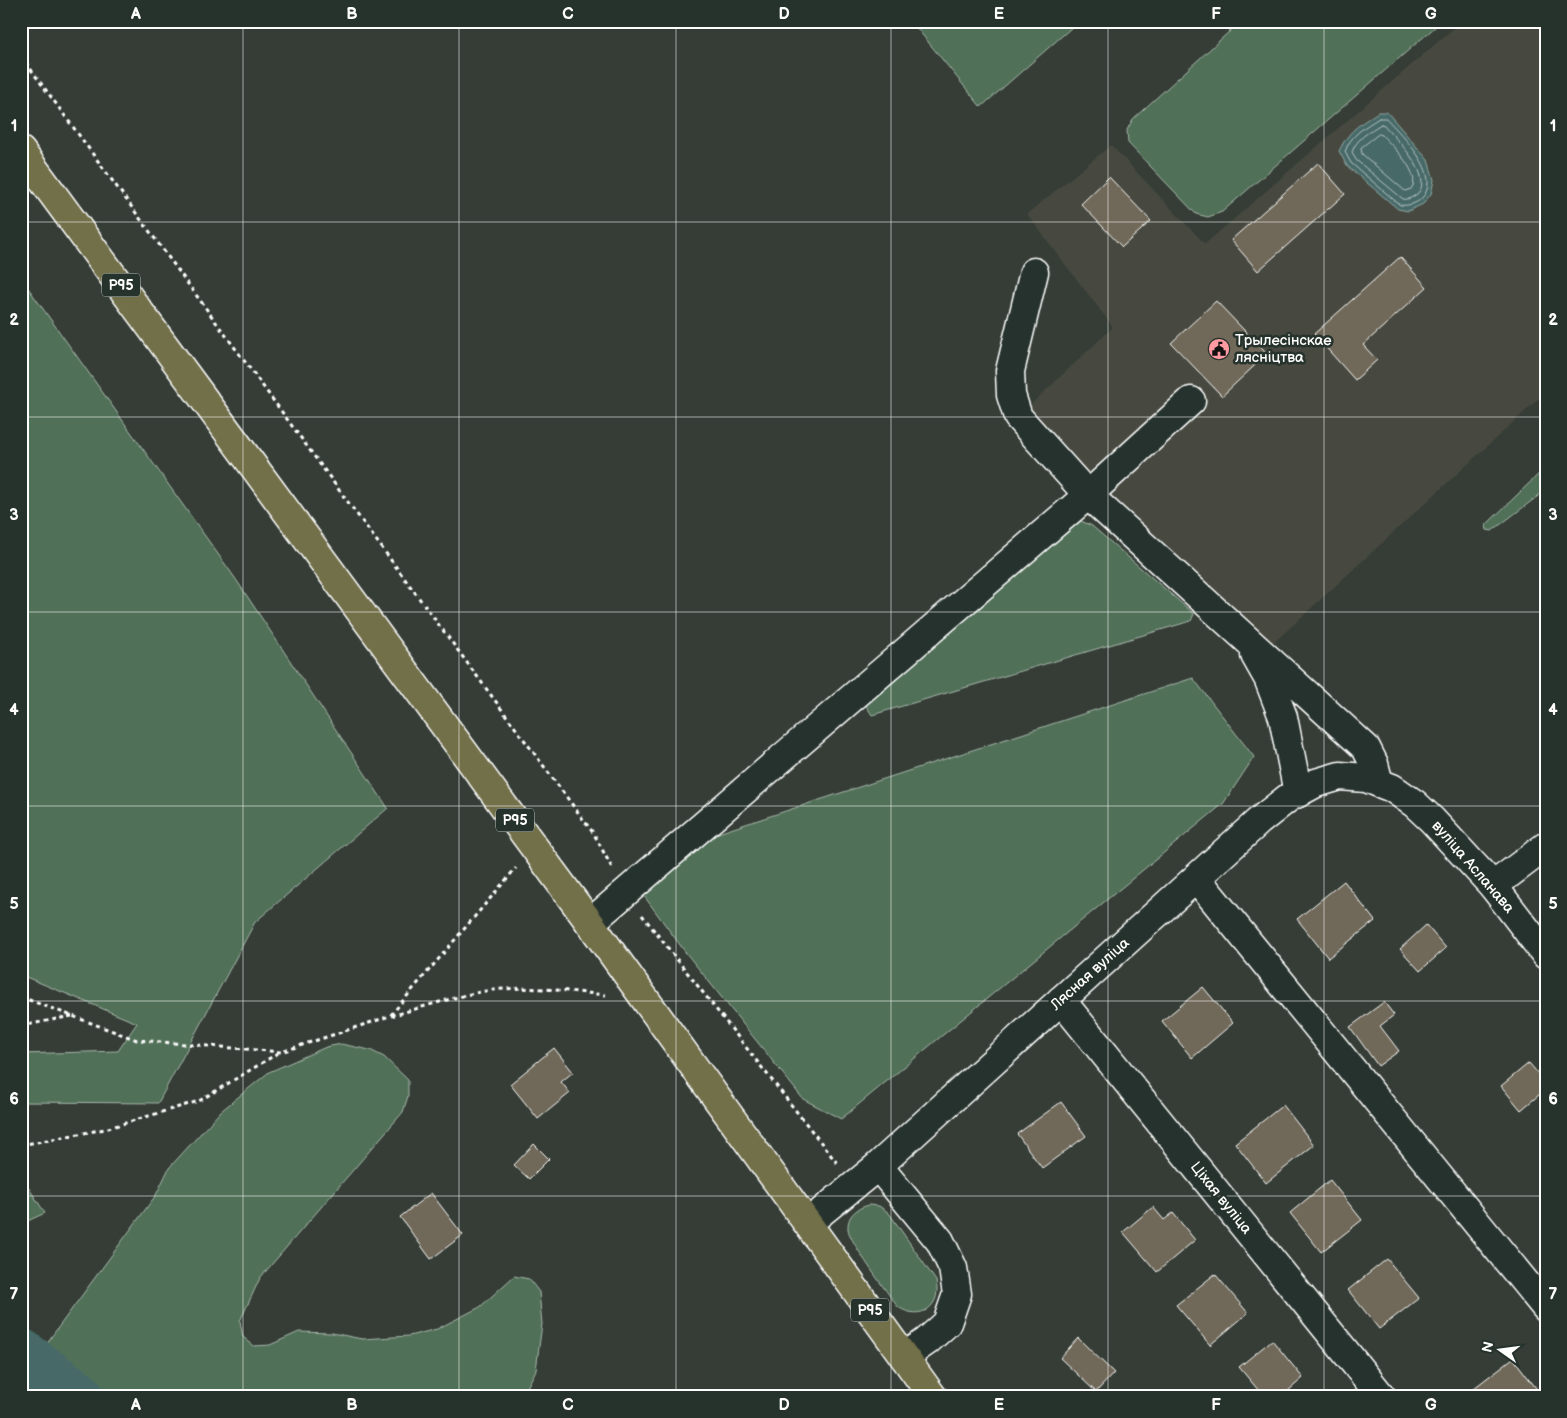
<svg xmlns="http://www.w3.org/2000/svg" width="1567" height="1418" font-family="'Balsamiq Sans',sans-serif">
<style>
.built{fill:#464a40}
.green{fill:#517059;stroke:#a8b8ac}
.water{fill:#466a68;stroke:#90a6a4}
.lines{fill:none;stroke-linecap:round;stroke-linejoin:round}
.shore{stroke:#b5c3c3;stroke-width:1}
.river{stroke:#466a68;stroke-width:51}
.building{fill:#6f6758;stroke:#fff}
.minor-casing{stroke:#fff;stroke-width:31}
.major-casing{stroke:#fff;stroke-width:31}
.path{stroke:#fff;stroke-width:3;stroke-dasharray:4 4;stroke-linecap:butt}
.minor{stroke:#26332d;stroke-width:28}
.major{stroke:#726f4a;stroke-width:28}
.grid{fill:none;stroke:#fff;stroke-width:1;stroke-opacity:0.55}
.labels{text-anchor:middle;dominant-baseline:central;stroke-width:5;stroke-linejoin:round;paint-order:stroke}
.shield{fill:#26332d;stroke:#bec2c0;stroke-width:1}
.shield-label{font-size:14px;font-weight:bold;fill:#fff}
.poi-label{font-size:15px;fill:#fff;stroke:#26332d;text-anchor:start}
.street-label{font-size:15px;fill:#fff;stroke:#26332d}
.neatline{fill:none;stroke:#fff;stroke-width:2}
.grid-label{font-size:16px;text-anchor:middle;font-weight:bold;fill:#fff}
</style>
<rect width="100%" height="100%" fill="#353d36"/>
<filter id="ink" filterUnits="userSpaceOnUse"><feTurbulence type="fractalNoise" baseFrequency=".02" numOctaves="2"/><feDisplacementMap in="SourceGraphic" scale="10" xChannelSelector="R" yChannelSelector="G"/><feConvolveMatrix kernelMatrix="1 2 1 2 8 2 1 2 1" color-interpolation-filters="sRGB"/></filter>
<g filter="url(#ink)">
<path class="built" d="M 1462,21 L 1543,21 L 1546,25 L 1546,392 L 1268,648 L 1025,410 L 1113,327 L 1027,214 L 1111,145 L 1205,244 Z"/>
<g class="green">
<path d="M 911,21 L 1079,21 L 981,107 Z"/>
<path d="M 1241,21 L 1442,21 L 1222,212 L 1208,217 L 1196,214 L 1128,143 L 1127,130 L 1133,119 Z"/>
<path d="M 21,278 L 235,578 L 388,808 L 255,922 L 158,1103 L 21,1102 L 21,1054 L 118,1051 L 137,1023 L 21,975 Z"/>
<path d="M 1546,467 L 1546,490 L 1492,531 L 1487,530 L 1486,525 Z"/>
<path d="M 1079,520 L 1092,526 L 1194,614 L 1191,621 L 872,715 L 865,704 Z"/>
<path d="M 1193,678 L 1254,757 L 1223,804 L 841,1119 L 803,1099 L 686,953 L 644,896 L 706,837 Z"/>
<path d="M 341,1044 L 370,1050 L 384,1057 L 408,1080 L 408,1096 L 403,1112 L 260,1278 L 240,1321 L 243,1337 L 254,1346 L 270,1345 L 299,1332 L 332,1333 L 362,1339 L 409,1336 L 437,1329 L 480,1307 L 514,1276 L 529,1279 L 539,1292 L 542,1324 L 536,1370 L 522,1397 L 46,1397 L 39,1387 L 44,1354 L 49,1340 L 156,1195 L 169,1168 L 221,1111 L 269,1072 L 326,1047 Z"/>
<path d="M 21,1176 L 45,1213 L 21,1224 Z"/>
<path d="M 869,1205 L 879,1206 L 889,1213 L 936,1281 C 942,1306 921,1322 898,1307 C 889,1295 849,1241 848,1229 C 847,1215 857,1208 869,1205 Z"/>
</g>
<path class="water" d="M 1378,112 L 1387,112 L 1428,160 L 1434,180 L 1431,194 L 1423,204 L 1408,211 L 1398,209 L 1347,166 L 1339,151 C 1349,130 1359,125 1378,112 Z"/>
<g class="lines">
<g class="shore">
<path d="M 1379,118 L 1386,118 C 1401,135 1445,175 1421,199 C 1416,204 1407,206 1400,205 L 1351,163 L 1345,152 C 1350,135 1365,127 1379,118 Z"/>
<path d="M 1381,124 L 1384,125 C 1395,138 1436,177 1417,194 C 1413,197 1408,200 1403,199 L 1356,160 L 1352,152 C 1356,139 1370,131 1381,124 Z"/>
<path d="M 1379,134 L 1382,135 C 1392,146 1423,174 1411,189 L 1405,191 L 1362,154 L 1361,148 Z"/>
</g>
<path class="river" d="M 21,1354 L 79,1397"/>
</g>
<g class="building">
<path d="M 1318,163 L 1345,194 L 1258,271 L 1231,240 Z"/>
<path d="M 1109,177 L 1151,221 L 1122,247 L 1081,204 Z"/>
<path d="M 1400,257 L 1427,287 L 1363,345 L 1377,360 L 1355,380 L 1314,334 Z"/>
<path d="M 1216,301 L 1267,354 L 1222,396 L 1171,343 Z"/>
<path d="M 1344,881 L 1375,921 L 1328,958 L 1297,919 Z"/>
<path d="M 1426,925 L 1446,948 L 1420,971 L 1400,949 Z"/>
<path d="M 1203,987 L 1233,1023 L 1192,1058 L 1162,1021 Z"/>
<path d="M 1384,1002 L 1394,1015 L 1380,1026 L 1399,1051 L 1378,1066 L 1350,1027 Z"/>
<path d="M 554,1048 L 573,1072 L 561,1082 L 570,1093 L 538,1119 L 510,1084 Z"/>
<path d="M 1529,1063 L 1546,1083 L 1546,1089 L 1521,1110 L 1501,1086 Z"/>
<path d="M 1061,1102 L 1086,1136 L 1042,1168 L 1017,1134 Z"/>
<path d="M 1283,1105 L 1314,1145 L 1266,1183 L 1235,1143 Z"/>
<path d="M 534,1144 L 549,1159 L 529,1179 L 514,1165 Z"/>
<path d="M 1330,1180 L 1362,1220 L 1321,1252 L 1290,1213 Z"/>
<path d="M 431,1193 L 463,1235 L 431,1259 L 400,1217 Z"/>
<path d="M 1153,1207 L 1164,1220 L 1173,1213 L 1195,1240 L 1157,1272 L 1123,1232 Z"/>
<path d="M 1387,1259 L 1419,1298 L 1379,1329 L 1348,1290 Z"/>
<path d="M 1215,1274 L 1248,1313 L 1210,1345 L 1176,1305 Z"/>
<path d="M 1078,1338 L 1114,1373 L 1096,1392 L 1060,1358 Z"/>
<path d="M 1272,1340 L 1303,1378 L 1281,1397 L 1264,1397 L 1239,1367 Z"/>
<path d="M 1513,1358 L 1543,1397 L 1466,1397 L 1465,1395 Z"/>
</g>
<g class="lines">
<g class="minor-casing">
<g id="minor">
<path d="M 1034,272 L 1010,371 L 1011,395 L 1018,417 L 1088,495 L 1366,748 L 1374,764 L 1379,783"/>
<path d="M 1255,655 L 1268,678 L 1283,717 L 1298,793"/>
<path d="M 1197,879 L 1546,1308"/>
<path d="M 1493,886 L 1546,846"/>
<path d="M 590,923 L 1088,495 L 1191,401"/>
<path d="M 1061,1000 L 1382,1397"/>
<path d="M 878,1166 L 940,1241 L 953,1268 L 957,1294 L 947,1323 L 927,1341 L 904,1357"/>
<path d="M 808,1223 L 878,1166 L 1259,821 L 1288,798 L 1316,783 L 1340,776 L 1366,778 L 1392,788 L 1415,804 L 1432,820 L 1493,886 L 1546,955"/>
</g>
</g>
<g class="major-casing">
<path id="major" d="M 21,151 L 590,923 L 933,1397"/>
</g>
<g class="path">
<path d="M 21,56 L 339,490 L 594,834 L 612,868"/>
<path d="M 642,915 L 837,1163"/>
<path d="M 21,997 L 137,1040 L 281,1052 L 390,1016 L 516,868"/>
<path d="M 391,1016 C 420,1008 450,998 480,992 C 521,984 565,991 606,995"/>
<path d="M 21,1026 L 72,1016"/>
<path d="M 21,1145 L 105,1129 L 199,1101 L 280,1052"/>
<path d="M 889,1397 L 897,1395"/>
</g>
<use href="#minor" class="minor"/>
<use href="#major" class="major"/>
</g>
</g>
<path class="grid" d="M 243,21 L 243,1397M 459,21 L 459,1397M 676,21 L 676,1397M 891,21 L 891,1397M 1108,21 L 1108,1397M 1324,21 L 1324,1397M 21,222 L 1546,222M 21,417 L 1546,417M 21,612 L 1546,612M 21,806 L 1546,806M 21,1001 L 1546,1001M 21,1196 L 1546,1196"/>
<defs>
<g id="civic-disc" transform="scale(1.125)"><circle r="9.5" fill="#ff9aa2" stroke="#26332d"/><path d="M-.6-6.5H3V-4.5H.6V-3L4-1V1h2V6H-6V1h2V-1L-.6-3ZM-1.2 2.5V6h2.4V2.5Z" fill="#111"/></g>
</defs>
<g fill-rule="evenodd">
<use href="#civic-disc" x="1219" y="349"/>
</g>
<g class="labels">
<g class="shield">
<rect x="102" y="273.5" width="38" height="23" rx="4"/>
<rect x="496" y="808.5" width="38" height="23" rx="4"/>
<rect x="851" y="1298.5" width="38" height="23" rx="4"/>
</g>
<g class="shield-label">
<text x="121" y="285">Р95</text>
<text x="515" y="820">Р95</text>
<text x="870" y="1310">Р95</text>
</g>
<g class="poi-label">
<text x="1235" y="340">Трылесінскае<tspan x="1235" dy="17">лясніцтва</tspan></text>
</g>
<g class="street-label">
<text transform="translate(1473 867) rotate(49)">вуліца Асланава</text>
<text transform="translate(1090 974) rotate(-42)">Лясная вуліца</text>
<text transform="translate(1221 1198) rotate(51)">Ціхая вуліца</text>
</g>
</g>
<rect width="1567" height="1418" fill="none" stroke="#26332d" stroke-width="55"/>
<g transform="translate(1500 1350) rotate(284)" stroke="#26332d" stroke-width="4" paint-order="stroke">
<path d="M0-4L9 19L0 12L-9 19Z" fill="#ffffff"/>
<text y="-8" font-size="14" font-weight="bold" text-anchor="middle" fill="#ffffff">N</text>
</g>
<rect x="28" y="28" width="1512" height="1362" class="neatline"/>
<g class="grid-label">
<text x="136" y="19">A</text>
<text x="352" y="19">B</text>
<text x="568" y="19">C</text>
<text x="784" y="19">D</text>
<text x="999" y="19">E</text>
<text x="1216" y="19">F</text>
<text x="1431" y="19">G</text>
<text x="14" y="131">1</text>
<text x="1553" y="131">1</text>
<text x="14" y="325">2</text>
<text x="1553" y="325">2</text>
<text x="14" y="520">3</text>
<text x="1553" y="520">3</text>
<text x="14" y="715">4</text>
<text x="1553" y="715">4</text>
<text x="14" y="909">5</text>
<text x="1553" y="909">5</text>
<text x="14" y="1104">6</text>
<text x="1553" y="1104">6</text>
<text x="14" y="1299">7</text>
<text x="1553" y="1299">7</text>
<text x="136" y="1410">A</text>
<text x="352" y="1410">B</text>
<text x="568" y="1410">C</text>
<text x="784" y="1410">D</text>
<text x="999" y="1410">E</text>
<text x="1216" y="1410">F</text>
<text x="1431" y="1410">G</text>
</g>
</svg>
